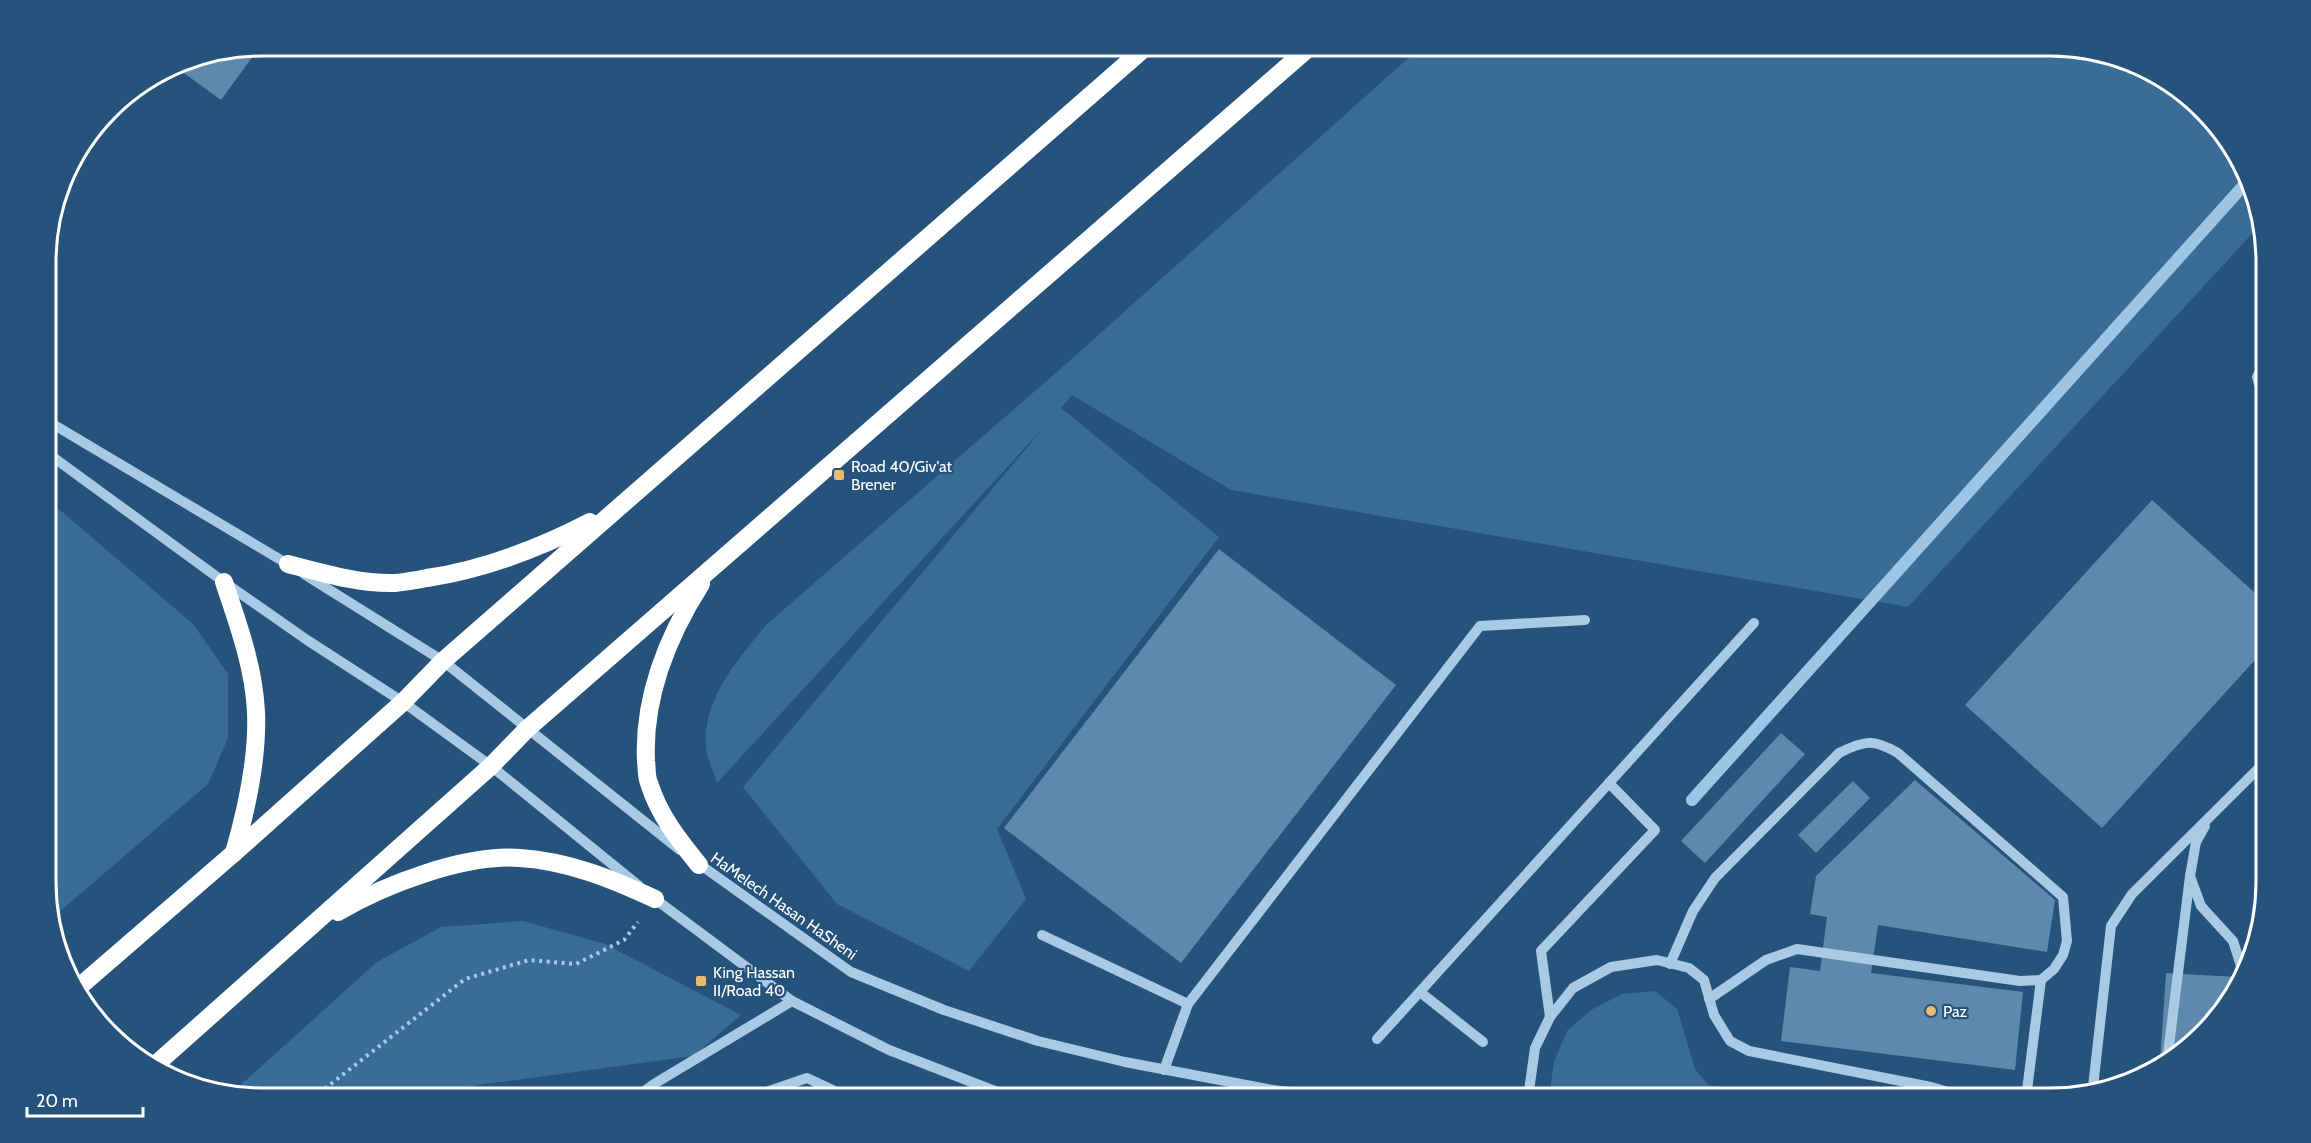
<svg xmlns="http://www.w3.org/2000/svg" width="2311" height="1143" font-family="Cabin,sans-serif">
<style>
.green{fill:#396d98}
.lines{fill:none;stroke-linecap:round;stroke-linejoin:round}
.stream{stroke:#9ec6e4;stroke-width:12}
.building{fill:#5e89ac}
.path{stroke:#a9cae4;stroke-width:4;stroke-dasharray:3 4.5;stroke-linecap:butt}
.minor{stroke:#a9cae4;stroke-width:10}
.highway{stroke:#fff;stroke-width:18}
.poi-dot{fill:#edbb6f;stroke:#26537b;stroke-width:2}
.labels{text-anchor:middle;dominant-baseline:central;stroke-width:4.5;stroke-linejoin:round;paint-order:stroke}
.poi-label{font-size:16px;fill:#fff;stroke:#26537b;text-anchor:start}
.street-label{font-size:16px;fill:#fff;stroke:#26537b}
.rim{fill:none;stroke:#fff;stroke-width:3}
</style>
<rect width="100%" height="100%" fill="#26537b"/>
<g class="green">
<path d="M 1423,45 L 2049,45 L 2145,67 L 2221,130 L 2260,225 L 1908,607 L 1231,490 L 1072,395 L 1061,408 L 1219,537 L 997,829 L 1026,899 L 969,971 L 837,904 L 743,787 L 1045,426 L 717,783 C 714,772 707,759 706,747 C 702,700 738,659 766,625 L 1058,371 Z"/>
<path d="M 46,498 L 193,624 L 228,674 L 228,738 L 208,784 L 51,919 L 47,910 Z"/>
<path d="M 523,921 L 605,944 L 741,1015 L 693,1056 L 485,1084 L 432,1094 L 427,1098 L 262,1098 L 234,1091 L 377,962 L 441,927 Z"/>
<path d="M 1655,991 L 1677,1009 L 1695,1069 L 1708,1085 L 1793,1098 L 1549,1098 L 1554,1062 L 1567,1031 L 1591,1010 L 1622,994 Z"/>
</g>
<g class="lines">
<path class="stream" d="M 1692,800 L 2244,185"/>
</g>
<g class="building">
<path d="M 261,45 L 221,100 L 173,65 L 179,61 Z"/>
<path d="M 2152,500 L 2265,602 L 2265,649 L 2102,828 L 1965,705 Z"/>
<path d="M 1219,549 L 1396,685 L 1181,963 L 1004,828 Z"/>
<path d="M 1781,733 L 1805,754 L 1705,863 L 1681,841 Z"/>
<path d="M 1915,780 L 2055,900 L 2047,952 L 1878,925 L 1871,973 L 2023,992 L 2015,1070 L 1781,1041 L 1790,967 L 1820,971 L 1827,917 L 1810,914 L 1816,876 Z"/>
<path d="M 1853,781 L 1870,798 L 1816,853 L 1798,835 Z"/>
<path d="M 2166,973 L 2237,977 L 2237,985 L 2169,1062 L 2166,1063 L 2160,1062 Z"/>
</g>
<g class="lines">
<path class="path" d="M 313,1098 L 465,979 L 529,960 L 576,964 L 624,940 L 638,922"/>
<g class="minor">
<path d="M 2265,361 L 2257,377 L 2265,405"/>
<path d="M 46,420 L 291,566"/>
<path d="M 46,452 L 224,582 L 307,640 L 403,702 L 491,766 L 639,886"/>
<path d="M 304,574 L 443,661 L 680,850"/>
<path d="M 2205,826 L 2196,842 L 2190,876 L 2201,906 L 2233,941 L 2244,975"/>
<path d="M 695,861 L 851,972 L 944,1010 L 1038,1041 L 1125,1062 L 1273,1090 L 1340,1098"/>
<path d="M 651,896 L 792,1001 L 889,1050 L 1013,1098"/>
<path d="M 1042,935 L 1188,1004"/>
<path d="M 1670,964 L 1693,911 L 1715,878 L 1839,753 C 1865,740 1873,739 1898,753 L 2063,897 L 2067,941 L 2063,955 L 2054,969 L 2041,980 L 2020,981 L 1797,949 L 1766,960 L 1709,999"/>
<path d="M 1420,992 L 1483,1042"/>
<path d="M 1550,1017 L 1541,951 L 1655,830 L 1609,783"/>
<path d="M 1377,1039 L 1754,623"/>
<path d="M 2167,1062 L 2190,876"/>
<path d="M 1164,1070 L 1188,1004 L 1480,626 L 1585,620"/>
<path d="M 2093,1087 L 2111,926 L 2132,894 L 2266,761"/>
<path d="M 635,1098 L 654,1084 L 792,1001"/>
<path d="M 761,1098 L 769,1091 L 807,1078 L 850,1098"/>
<path d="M 1528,1098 L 1535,1048 L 1550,1017 L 1573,988 L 1611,967 L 1657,960 L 1689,968 L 1704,980 L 1714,1015 L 1730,1041 L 1749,1051 L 1931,1087 L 1970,1098"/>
<path d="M 2026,1098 L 2041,980"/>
</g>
<g class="highway">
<path d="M 288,564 C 323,573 359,584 395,583 C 406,582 417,580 427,578 C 486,569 538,549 590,522"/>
<path d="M 224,582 C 238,624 254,667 256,712 C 258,759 247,808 234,853"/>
<path d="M 699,865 C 678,839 659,815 649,783 C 646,776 647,768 646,761 C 643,698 668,636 701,584"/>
<path d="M 338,912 C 386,884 465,854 520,858 C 568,861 612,879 655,899"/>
<path d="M 79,987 L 234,853 L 403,702 L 443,661 L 1148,45"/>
<path d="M 154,1066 L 491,766 L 527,729 L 1312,45"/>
</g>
</g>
<g class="poi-dot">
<rect x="833" y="469" width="12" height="12" rx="3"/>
<rect x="695" y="975" width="12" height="12" rx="3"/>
<circle cx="1931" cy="1011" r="6"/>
</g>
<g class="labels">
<g class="poi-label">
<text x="851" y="466">Road 40/Giv'at<tspan x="851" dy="18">Brener</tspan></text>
<text x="713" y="972">King Hassan<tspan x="713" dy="18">II/Road 40</tspan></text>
<text x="1943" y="1011">Paz</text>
</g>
<g class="street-label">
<text transform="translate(784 906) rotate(35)">HaMelech Hasan HaSheni</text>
</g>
</g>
<path d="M0 0H2311V1143H0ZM262 56H2050A206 206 0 0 1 2256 262V882A206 206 0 0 1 2050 1088H262A206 206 0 0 1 56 882V262A206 206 0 0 1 262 56Z" fill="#26537b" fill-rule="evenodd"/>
<path class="rim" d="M262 56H2050A206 206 0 0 1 2256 262V882A206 206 0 0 1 2050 1088H262A206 206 0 0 1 56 882V262A206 206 0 0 1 262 56Z"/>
<path d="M27 1107v9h116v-9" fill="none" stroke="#ffffff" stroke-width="3"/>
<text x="36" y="1107" font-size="18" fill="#ffffff" stroke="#26537b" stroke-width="4.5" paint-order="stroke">20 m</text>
</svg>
